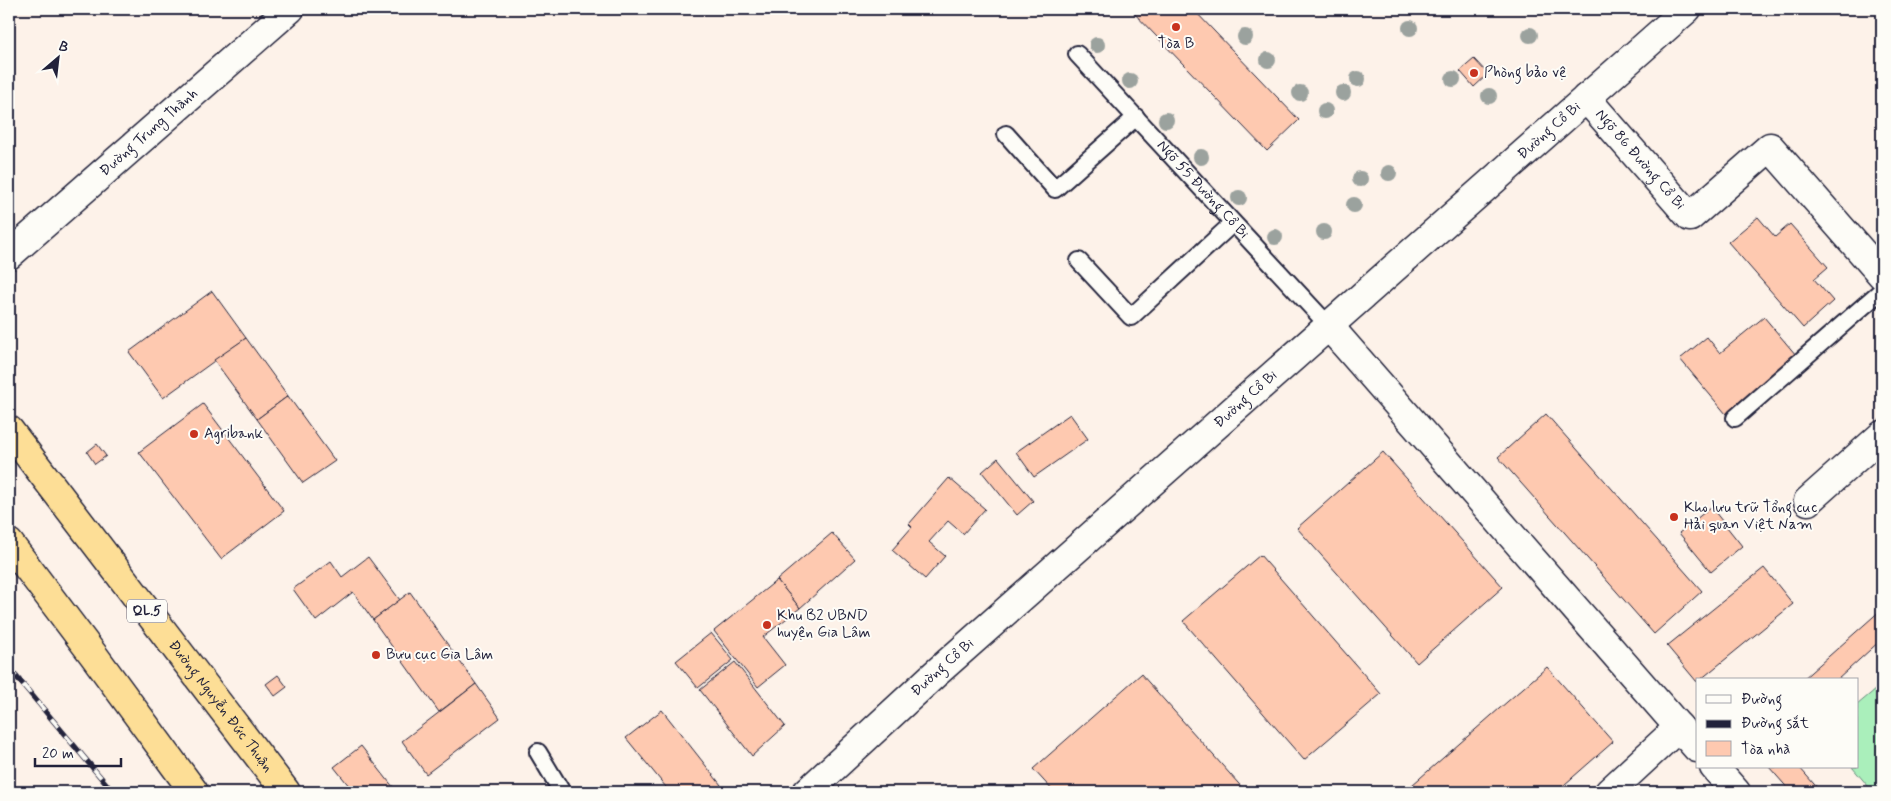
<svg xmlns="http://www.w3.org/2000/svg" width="1891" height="801" font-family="Mynerve,sans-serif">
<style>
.green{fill:#aaefbb;stroke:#66887b}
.building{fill:#fec9b0;stroke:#22223b}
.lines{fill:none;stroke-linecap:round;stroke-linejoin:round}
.lane-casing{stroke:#22223b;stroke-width:20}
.street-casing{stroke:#22223b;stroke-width:31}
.secondary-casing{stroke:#22223b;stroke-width:31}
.highway-casing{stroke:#22223b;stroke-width:31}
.lane{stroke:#fdfcf7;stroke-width:16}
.street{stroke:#fdfcf7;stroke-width:28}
.secondary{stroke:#fdfcf7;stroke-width:28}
.highway{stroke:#fdde96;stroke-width:28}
.rail-casing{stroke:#22223b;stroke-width:5.5}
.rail{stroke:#fdfcf7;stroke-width:4;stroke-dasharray:11;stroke-linecap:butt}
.tree{fill:#9ba29e}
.poi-dot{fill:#c8321e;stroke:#fdfcf7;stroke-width:2}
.labels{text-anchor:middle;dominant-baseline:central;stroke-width:4;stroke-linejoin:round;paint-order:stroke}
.shield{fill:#fdfcf7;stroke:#646373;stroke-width:1}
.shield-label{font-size:14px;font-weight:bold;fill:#22223b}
.poi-label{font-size:15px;fill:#22223b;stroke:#fdfcf7;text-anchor:start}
.street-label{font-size:15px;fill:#22223b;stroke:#fdfcf7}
</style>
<rect width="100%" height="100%" fill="#fdf2e9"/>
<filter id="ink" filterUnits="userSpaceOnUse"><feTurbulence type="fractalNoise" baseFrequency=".02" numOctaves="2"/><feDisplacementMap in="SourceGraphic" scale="10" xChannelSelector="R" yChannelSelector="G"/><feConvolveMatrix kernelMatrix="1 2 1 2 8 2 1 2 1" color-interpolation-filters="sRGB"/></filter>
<g filter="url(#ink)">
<path class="green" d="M 1882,684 L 1882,792 L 1873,792 L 1852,767 L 1857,767 L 1857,705 Z"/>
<g class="building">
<path d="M 1130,9 L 1193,9 L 1299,120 L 1267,151 Z"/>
<path d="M 1474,59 L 1488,74 L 1474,87 L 1460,71 Z"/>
<path d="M 1758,217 L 1775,237 L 1790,224 L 1828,267 L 1814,279 L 1833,301 L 1803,328 L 1728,242 Z"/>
<path d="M 212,291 L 246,338 L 163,398 L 129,352 Z"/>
<path d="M 1764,317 L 1796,355 L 1726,414 L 1680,359 L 1707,337 L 1720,353 Z"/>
<path d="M 246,338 L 288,396 L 257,419 L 214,360 Z"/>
<path d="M 288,396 L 335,461 L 303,483 L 257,419 Z"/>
<path d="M 203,404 L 284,511 L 221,559 L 139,452 Z"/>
<path d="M 1070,414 L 1088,439 L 1034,477 L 1016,452 Z"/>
<path d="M 1546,414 L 1702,591 L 1654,634 L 1498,457 Z"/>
<path d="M 97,444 L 106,456 L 95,464 L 87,452 Z"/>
<path d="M 1383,452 L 1503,587 L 1417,663 L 1297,528 Z"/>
<path d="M 998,458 L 1033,501 L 1017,515 L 982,472 Z"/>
<path d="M 949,478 L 985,509 L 963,534 L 948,521 L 929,542 L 945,556 L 925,579 L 892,550 L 912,527 L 909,524 Z"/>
<path d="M 1711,507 L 1742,546 L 1711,572 L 1679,533 Z"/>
<path d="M 832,533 L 855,559 L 800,608 L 777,580 Z"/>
<path d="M 1260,555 L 1381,694 L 1304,760 L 1183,621 Z"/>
<path d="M 368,557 L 400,600 L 373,620 L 353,592 L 316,621 L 293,589 L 331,561 L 342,577 Z"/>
<path d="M 1764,568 L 1793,604 L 1700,680 L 1697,680 L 1697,682 L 1667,646 Z"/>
<path d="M 777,580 L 800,608 L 763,637 L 785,665 L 758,687 L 714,631 Z"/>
<path d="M 410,592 L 476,684 L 439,712 L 373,620 Z"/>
<path d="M 1882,609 L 1882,639 L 1837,680 L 1802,680 Z"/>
<path d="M 711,633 L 733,660 L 698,688 L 676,661 Z"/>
<path d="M 735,662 L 785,726 L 752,756 L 700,690 Z"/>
<path d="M 1547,667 L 1613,742 L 1556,792 L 1404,792 Z"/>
<path d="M 1141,674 L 1246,792 L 1054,792 L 1033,769 Z"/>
<path d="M 278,675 L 287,687 L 275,696 L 266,684 Z"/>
<path d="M 476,684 L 500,718 L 426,774 L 402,741 Z"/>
<path d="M 662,710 L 721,785 L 712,792 L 670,792 L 626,738 Z"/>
<path d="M 361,746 L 397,792 L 354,792 L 334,767 Z"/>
<path d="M 1769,767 L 1799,767 L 1821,792 L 1791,792 Z"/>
</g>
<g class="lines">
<g class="lane-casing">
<g id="lane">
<path id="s1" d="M 1077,54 L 1328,325"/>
<path d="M 1006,134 L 1055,189 L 1136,117"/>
<path d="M 1079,261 L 1131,317 L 1233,223"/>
<path d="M 1735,418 L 1882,290"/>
<path d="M 538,752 L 562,792"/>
</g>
</g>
<g class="street-casing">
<g id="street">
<path id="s2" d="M 1586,98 L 1690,217 L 1770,147 L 1882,275"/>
<path d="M 1328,325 L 1697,748"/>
<path d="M 1808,501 L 1882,435"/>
<path d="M 1714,767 L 1736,792"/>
<path d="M 1609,792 L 1679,727"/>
</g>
</g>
<g class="secondary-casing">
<g id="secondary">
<path id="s3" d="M 9,255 L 290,9"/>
<path id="s4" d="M 807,792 L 935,674 L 1687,9"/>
</g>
</g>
<g class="highway-casing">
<g id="highway">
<path id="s5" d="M 9,430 L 286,792"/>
<path d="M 9,543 L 95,657 L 194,792"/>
</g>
</g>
<use href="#lane" class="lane"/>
<use href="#street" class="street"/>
<use href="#secondary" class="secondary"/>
<use href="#highway" class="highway"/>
<g class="rail-casing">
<path id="rail" d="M 9,668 L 113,792"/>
</g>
<use href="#rail" class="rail"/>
</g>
<g class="tree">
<circle cx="1410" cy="28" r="8"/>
<circle cx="1530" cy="35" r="8"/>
<circle cx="1245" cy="37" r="8"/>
<circle cx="1097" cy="45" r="8"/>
<circle cx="1268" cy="60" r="8"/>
<circle cx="1358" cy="79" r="8"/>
<circle cx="1453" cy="79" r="8"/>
<circle cx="1130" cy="81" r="8"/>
<circle cx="1300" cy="93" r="8"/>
<circle cx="1343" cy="93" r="8"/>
<circle cx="1489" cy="96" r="8"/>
<circle cx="1325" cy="111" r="8"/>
<circle cx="1166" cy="120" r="8"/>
<circle cx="1201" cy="157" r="8"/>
<circle cx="1389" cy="173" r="8"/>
<circle cx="1360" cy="179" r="8"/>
<circle cx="1239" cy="198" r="8"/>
<circle cx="1354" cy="205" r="8"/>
<circle cx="1324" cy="232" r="8"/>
<circle cx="1275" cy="237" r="8"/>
</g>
</g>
<g class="poi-dot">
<circle cx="1176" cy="27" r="5"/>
<circle cx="1474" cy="73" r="5"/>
<circle cx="194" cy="434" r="5"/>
<circle cx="1674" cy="517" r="5"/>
<circle cx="767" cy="625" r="5"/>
<circle cx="376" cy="655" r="5"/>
</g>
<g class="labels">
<rect class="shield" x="127" y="599.5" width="40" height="23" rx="4"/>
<g class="shield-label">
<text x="147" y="611">QL.5</text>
</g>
<g class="poi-label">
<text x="1176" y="44" text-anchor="middle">Tòa B</text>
<text x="1484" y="73">Phòng bảo vệ</text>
<text x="204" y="434">Agribank</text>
<text x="1684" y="508">Kho lưu trữ Tổng cục<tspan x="1684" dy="17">Hải quan Việt Nam</tspan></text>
<text x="777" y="616">Khu B2 UBND<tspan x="777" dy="17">huyện Gia Lâm</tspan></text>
<text x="386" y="655">Bưu cục Gia Lâm</text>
</g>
<g class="street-label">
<text stroke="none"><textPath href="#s4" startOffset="994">Đường Cổ Bi</textPath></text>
<text stroke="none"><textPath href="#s3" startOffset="186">Đường Trung Thành</textPath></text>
<text stroke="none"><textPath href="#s2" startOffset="82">Ngõ 86 Đường Cổ Bi</textPath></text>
<text stroke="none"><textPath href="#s1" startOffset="185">Ngõ 55 Đường Cổ Bi</textPath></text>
<text stroke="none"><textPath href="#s4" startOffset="589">Đường Cổ Bi</textPath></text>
<text stroke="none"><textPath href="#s4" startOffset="184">Đường Cổ Bi</textPath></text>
<text stroke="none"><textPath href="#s5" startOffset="348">Đường Nguyễn Đức Thuận</textPath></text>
</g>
</g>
<rect width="1891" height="801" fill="none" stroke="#fdfcf7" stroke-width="30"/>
<rect x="15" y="15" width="1861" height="771" fill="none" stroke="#22223b" stroke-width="2" filter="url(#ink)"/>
<rect x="1696" y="678" width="162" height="90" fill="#fdfcf7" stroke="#a5a5ac"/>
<rect x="1706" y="695" width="25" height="8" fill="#fdfcf7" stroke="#a5a5ac"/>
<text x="1741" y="704" font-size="15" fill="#22223b">Đường</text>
<rect x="1706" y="720" width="25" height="8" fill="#22223b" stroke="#a5a5ac"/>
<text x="1741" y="728" font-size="15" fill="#22223b">Đường sắt</text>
<rect x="1706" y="741" width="25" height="15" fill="#fec9b0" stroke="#a5a5ac"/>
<text x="1741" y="754" font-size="15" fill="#22223b">Tòa nhà</text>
<g transform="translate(58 58) rotate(28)" stroke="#fdfcf7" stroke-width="4" paint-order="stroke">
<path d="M0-4L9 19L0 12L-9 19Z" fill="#22223b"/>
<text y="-8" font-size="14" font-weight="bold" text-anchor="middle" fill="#22223b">B</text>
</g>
<path d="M35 758v8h86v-8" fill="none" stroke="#22223b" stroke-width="2.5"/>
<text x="42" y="758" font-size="15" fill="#22223b" stroke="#fdfcf7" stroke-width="4" paint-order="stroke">20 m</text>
</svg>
